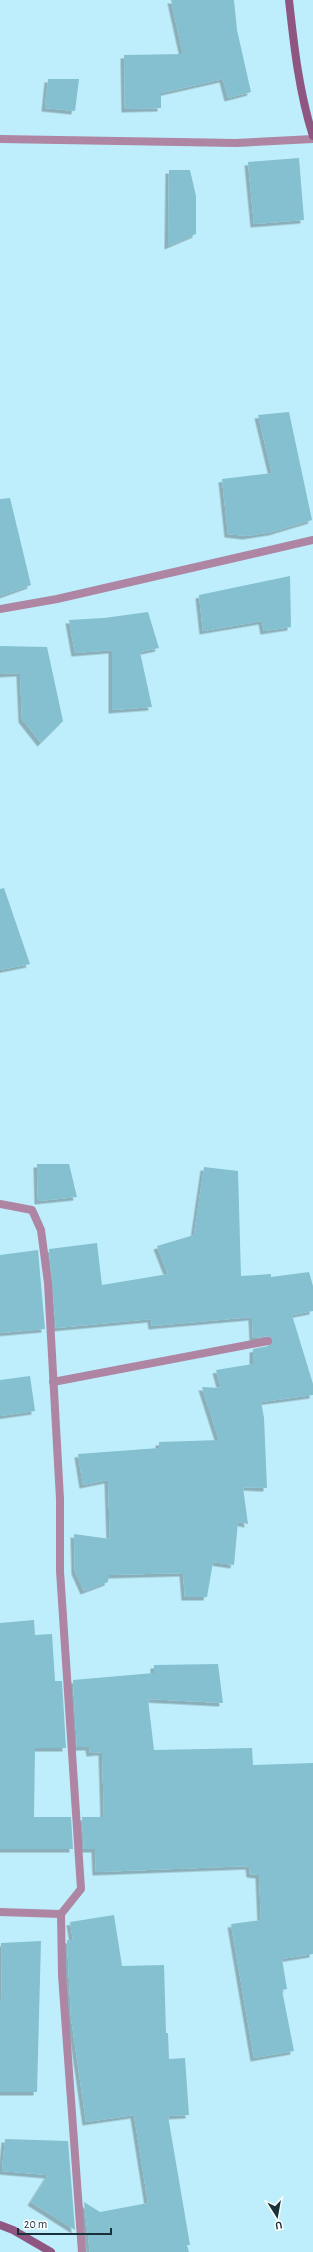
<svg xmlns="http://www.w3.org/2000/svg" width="313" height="2252" font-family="'Alegreya Sans',sans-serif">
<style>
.building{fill:#84c0d0;filter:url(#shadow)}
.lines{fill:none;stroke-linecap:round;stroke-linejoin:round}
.street{stroke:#ae85a2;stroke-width:8}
.secondary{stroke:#905682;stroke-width:8}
</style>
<defs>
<filter id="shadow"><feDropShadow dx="-3.5" dy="3.5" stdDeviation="0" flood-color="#0004"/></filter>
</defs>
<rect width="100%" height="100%" fill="#beeefb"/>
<g class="building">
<path d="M 171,0 L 234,0 L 237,30 L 251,92 L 228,98 L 223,79 L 161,93 L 161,108 L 125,109 L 124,55 L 183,54 Z"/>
<path d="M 48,79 L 79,79 L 75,111 L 45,108 Z"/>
<path d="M 299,158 L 304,220 L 254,224 L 248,162 Z"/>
<path d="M 169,170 L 190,170 L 196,196 L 196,234 L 168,246 Z"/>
<path d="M 289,412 L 312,520 L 272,532 L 246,536 L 228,534 L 222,479 L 272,473 L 258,415 Z"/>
<path d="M 10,498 L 31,585 L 0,596 L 0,499 Z"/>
<path d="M 290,576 L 291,627 L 264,631 L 262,621 L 203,631 L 199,595 Z"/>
<path d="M 148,612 L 159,648 L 140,652 L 152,707 L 112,710 L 112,650 L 75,653 L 69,620 L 104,618 Z"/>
<path d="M 0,646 L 47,647 L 63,721 L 41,743 L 22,719 L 20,673 L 0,674 Z"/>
<path d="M 4,888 L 30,964 L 0,970 L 0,889 Z"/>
<path d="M 37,1164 L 69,1164 L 77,1197 L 38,1201 Z"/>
<path d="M 204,1167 L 238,1171 L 241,1276 L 271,1274 L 271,1277 L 309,1272 L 313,1286 L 313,1311 L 292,1315 L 313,1384 L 313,1395 L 261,1402 L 264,1418 L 267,1488 L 243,1487 L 248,1524 L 238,1522 L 234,1565 L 213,1562 L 207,1597 L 185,1597 L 183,1573 L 109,1575 L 108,1582 L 84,1591 L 75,1571 L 74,1534 L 110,1539 L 108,1480 L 83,1485 L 78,1454 L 159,1448 L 159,1442 L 219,1440 L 202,1387 L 221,1388 L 216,1370 L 253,1364 L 253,1349 L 269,1346 L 273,1340 L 269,1336 L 253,1338 L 252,1317 L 152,1326 L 151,1319 L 56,1328 L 49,1249 L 97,1243 L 102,1285 L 168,1274 L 157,1246 L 194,1235 Z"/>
<path d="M 38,1250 L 45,1329 L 0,1333 L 0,1255 Z"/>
<path d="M 30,1376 L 35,1411 L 0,1416 L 0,1380 Z"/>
<path d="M 34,1620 L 35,1635 L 52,1634 L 55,1681 L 62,1681 L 66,1748 L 35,1748 L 34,1817 L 71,1817 L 73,1849 L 0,1849 L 0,1623 Z"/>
<path d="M 218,1664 L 223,1703 L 148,1699 L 154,1750 L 252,1748 L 253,1765 L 313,1763 L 313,1954 L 282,1959 L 287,1989 L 282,1990 L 294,2051 L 254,2058 L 231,1924 L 261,1920 L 259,1875 L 250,1874 L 249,1866 L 96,1872 L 95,1849 L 84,1849 L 82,1817 L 104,1817 L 102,1752 L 90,1753 L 89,1747 L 77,1747 L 73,1680 L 154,1673 L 154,1665 Z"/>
<path d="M 114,1915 L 122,1966 L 164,1965 L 166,2033 L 168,2033 L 169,2059 L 185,2058 L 189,2115 L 168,2116 L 190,2245 L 187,2245 L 189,2252 L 90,2252 L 84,2202 L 100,2212 L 148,2203 L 134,2115 L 86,2122 L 71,2017 L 67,1940 L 73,1940 L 70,1922 Z"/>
<path d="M 41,1941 L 37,2092 L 0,2092 L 0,1999 L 2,1999 L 1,1943 Z"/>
<path d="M 5,2139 L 68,2141 L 75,2230 L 31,2202 L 48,2175 L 2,2171 Z"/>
</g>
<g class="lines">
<g class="street">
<path d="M 0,139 L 236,143 L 313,139"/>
<path d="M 0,609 L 57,599 L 313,540"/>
<path d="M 0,1204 L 32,1210 L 41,1230 L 48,1283 L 60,1499 L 60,1571 L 81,1889 L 61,1914 L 62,1975 L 82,2252"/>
<path d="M 53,1382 L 268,1341"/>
<path d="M 0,1912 L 61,1914"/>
</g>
<g class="secondary">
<path d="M 289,0 C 294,46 299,92 313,136"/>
<path d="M 0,2225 L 13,2230 L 51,2252"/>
</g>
</g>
<g transform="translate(277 2216) rotate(169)" stroke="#ffffff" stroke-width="3" paint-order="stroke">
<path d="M0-3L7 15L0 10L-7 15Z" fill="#193138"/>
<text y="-6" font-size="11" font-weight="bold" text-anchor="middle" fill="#193138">U</text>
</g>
<path d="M18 2228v6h93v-6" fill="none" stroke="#193138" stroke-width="2"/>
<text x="24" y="2228" font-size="12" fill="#193138" stroke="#ffffff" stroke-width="3" paint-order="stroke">20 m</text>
</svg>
